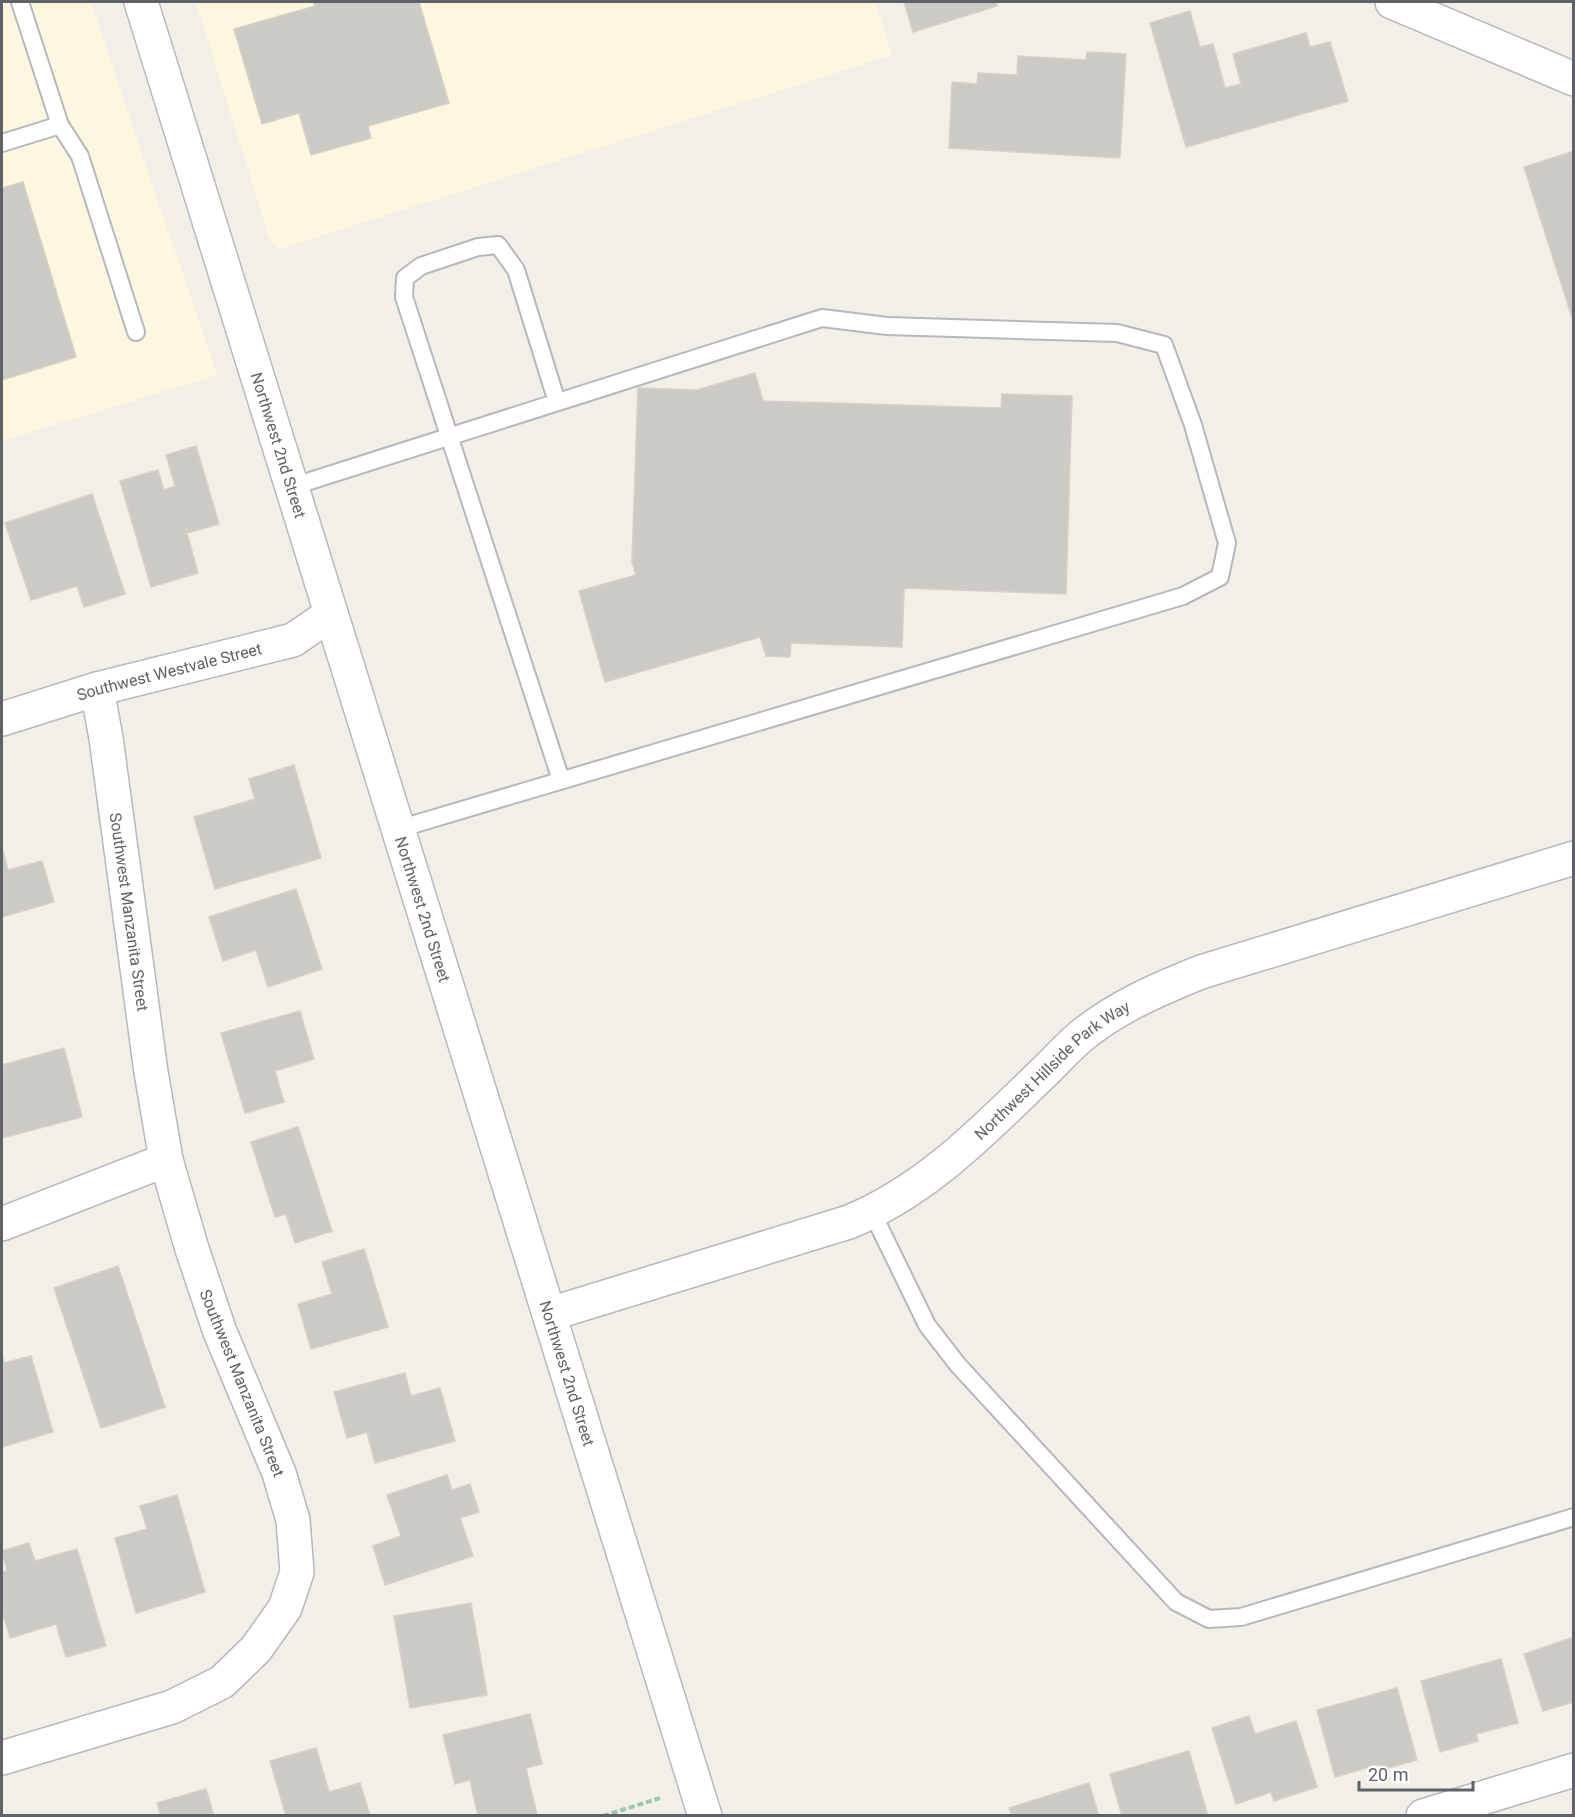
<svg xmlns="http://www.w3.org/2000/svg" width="1575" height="1817" font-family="Roboto,sans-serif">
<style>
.commercial{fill:#fef7e0}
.building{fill:#cccac5;stroke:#d6d1c6;stroke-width:1.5}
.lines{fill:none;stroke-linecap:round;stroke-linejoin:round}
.lane-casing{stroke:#b5b8bc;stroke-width:20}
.street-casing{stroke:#b5b8bc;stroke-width:36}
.secondary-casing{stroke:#b6babf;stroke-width:36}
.path{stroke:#9cc7a9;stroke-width:4;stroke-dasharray:6 3;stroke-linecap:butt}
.lane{stroke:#fff;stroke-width:16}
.street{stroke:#fff;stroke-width:33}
.secondary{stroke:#fff;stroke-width:33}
.labels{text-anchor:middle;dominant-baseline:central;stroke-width:5;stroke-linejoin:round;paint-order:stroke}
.street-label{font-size:16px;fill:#5f6368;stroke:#fff}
</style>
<rect width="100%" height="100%" fill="#f1efe8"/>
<g class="commercial">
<path d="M 2,2 L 91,2 L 217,375 L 2,441 Z"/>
<path d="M 196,2 L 875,2 L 892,55 L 279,249 L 269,237 Z"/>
</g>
<g class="building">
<path d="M 313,2 L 419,2 L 449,103 L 368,126 L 371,138 L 311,155 L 299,113 L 262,124 L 234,29 L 315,6 Z"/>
<path d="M 904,2 L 996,2 L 997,6 L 913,32 Z"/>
<path d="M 1190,11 L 1200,47 L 1213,44 L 1225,88 L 1241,84 L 1233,54 L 1306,33 L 1310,47 L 1330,42 L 1348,101 L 1186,147 L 1150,23 Z"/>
<path d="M 1087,52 L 1126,54 L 1120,158 L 949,148 L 952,82 L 977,84 L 978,73 L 1017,75 L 1018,56 L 1086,60 Z"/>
<path d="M 1574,151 L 1574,324 L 1524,167 Z"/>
<path d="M 23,182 L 76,357 L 2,380 L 2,188 Z"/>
<path d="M 755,373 L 763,401 L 1001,408 L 1002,394 L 1072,396 L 1066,594 L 904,588 L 902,647 L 791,643 L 790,657 L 766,656 L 760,637 L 605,682 L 579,591 L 636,575 L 632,562 L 638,388 L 697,390 Z"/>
<path d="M 196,446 L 219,524 L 187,533 L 198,573 L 151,587 L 120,481 L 158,470 L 164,490 L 175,486 L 166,455 Z"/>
<path d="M 92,494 L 125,594 L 84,607 L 77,586 L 31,600 L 5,523 Z"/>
<path d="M 294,765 L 321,858 L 215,889 L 194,817 L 255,799 L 249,779 Z"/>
<path d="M 2,847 L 8,870 L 42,861 L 54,902 L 2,917 Z"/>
<path d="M 296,889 L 322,969 L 268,987 L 256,950 L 223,961 L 209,917 Z"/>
<path d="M 300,1011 L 314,1059 L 275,1071 L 284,1102 L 245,1113 L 221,1033 Z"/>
<path d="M 64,1048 L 82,1117 L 2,1138 L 2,1065 Z"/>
<path d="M 298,1127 L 332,1231 L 295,1243 L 286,1214 L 275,1217 L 251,1142 Z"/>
<path d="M 364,1249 L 388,1327 L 311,1349 L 298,1304 L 332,1294 L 322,1262 Z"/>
<path d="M 118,1266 L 165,1407 L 101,1428 L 54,1288 Z"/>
<path d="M 2,1353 L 4,1363 L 31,1356 L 53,1432 L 2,1447 Z"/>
<path d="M 405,1373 L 411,1396 L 440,1388 L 455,1441 L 375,1463 L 367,1432 L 347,1438 L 334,1392 Z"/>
<path d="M 447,1475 L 452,1490 L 470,1484 L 479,1512 L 460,1518 L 473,1556 L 385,1585 L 373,1546 L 401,1536 L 387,1495 Z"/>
<path d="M 177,1495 L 205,1592 L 136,1613 L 115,1538 L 147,1529 L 140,1506 Z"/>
<path d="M 29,1543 L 35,1561 L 77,1549 L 106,1646 L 66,1657 L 56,1624 L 10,1638 L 2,1610 L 2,1572 L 7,1571 L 2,1551 Z"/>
<path d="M 471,1603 L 487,1695 L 410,1708 L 394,1616 Z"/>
<path d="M 1574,1637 L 1574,1702 L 1543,1711 L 1524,1654 Z"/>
<path d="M 1501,1659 L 1518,1723 L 1476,1734 L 1478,1741 L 1440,1752 L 1421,1681 Z"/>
<path d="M 1397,1688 L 1417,1760 L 1381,1770 L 1380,1764 L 1335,1777 L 1317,1710 Z"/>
<path d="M 530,1714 L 542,1764 L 526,1768 L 537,1815 L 478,1816 L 470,1780 L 455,1784 L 443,1735 Z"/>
<path d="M 1249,1716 L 1255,1734 L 1296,1721 L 1317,1787 L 1274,1801 L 1271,1792 L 1236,1804 L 1212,1728 Z"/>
<path d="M 316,1748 L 329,1792 L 360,1783 L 370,1816 L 286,1816 L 270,1761 Z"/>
<path d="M 1189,1751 L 1208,1816 L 1122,1816 L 1110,1774 Z"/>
<path d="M 1089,1783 L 1099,1816 L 1012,1816 L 1009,1808 Z"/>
<path d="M 206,1789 L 214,1816 L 161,1816 L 157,1803 Z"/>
</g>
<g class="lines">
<g class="lane-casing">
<g id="lane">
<path d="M 20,2 L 60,125 L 80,156 L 136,332"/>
<path d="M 2,143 L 60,125"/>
<path d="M 557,402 L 516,270 L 498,245 L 478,247 L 421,266 L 405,278 L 404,297 L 561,780"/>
<path d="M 291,487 L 822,318 L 887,326 L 1117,333 L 1164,345 L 1193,425 L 1227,543 L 1220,577 L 1183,596 L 398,829"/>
<path d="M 872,1212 L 927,1325 L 958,1365 L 1176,1602 L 1209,1619 L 1241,1617 L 1574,1517"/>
</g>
</g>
<g class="street-casing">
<g id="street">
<path d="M 1392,2 L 1574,79"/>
<path id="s1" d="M 2,719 L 97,689 L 293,640 L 331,614"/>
<path d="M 2,1224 L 166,1160"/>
<path id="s2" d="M 550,1314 L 849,1222 C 925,1191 980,1134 1038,1078 C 1052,1065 1065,1050 1080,1037 C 1116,1007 1159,989 1201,972 L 1574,858"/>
<path d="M 2,1758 L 172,1707 L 222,1682 L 256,1649 L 285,1608 L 297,1572 L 293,1520 L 279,1473 L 220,1332 L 192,1249 L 166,1160 L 151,1072 L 106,738 L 97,689"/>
<path d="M 1423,1816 L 1574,1770"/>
</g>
</g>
<g class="secondary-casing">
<g id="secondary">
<path id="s3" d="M 141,2 L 705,1816"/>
</g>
</g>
<path class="path" d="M 603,1816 L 660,1798"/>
<use href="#lane" class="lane"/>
<use href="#street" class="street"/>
<use href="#secondary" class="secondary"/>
</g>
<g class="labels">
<g class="street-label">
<text stroke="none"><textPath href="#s3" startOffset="464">Northwest 2nd Street</textPath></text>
<text stroke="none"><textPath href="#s1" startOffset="174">Southwest Westvale Street</textPath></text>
<text stroke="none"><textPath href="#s3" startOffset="950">Northwest 2nd Street</textPath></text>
<text transform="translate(129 912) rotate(82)">Southwest Manzanita Street</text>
<text stroke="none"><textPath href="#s2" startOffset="568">Northwest Hillside Park Way</textPath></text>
<text stroke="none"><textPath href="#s3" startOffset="1436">Northwest 2nd Street</textPath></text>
<text transform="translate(242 1383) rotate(68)">Southwest Manzanita Street</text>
</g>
</g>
<rect width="1575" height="1817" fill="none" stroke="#5f6368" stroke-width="6"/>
<path d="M1359 1781v9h114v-9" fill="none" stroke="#5f6368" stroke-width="3"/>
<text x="1368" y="1781" font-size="18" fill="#5f6368" stroke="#ffffff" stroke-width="4.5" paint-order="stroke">20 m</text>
</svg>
